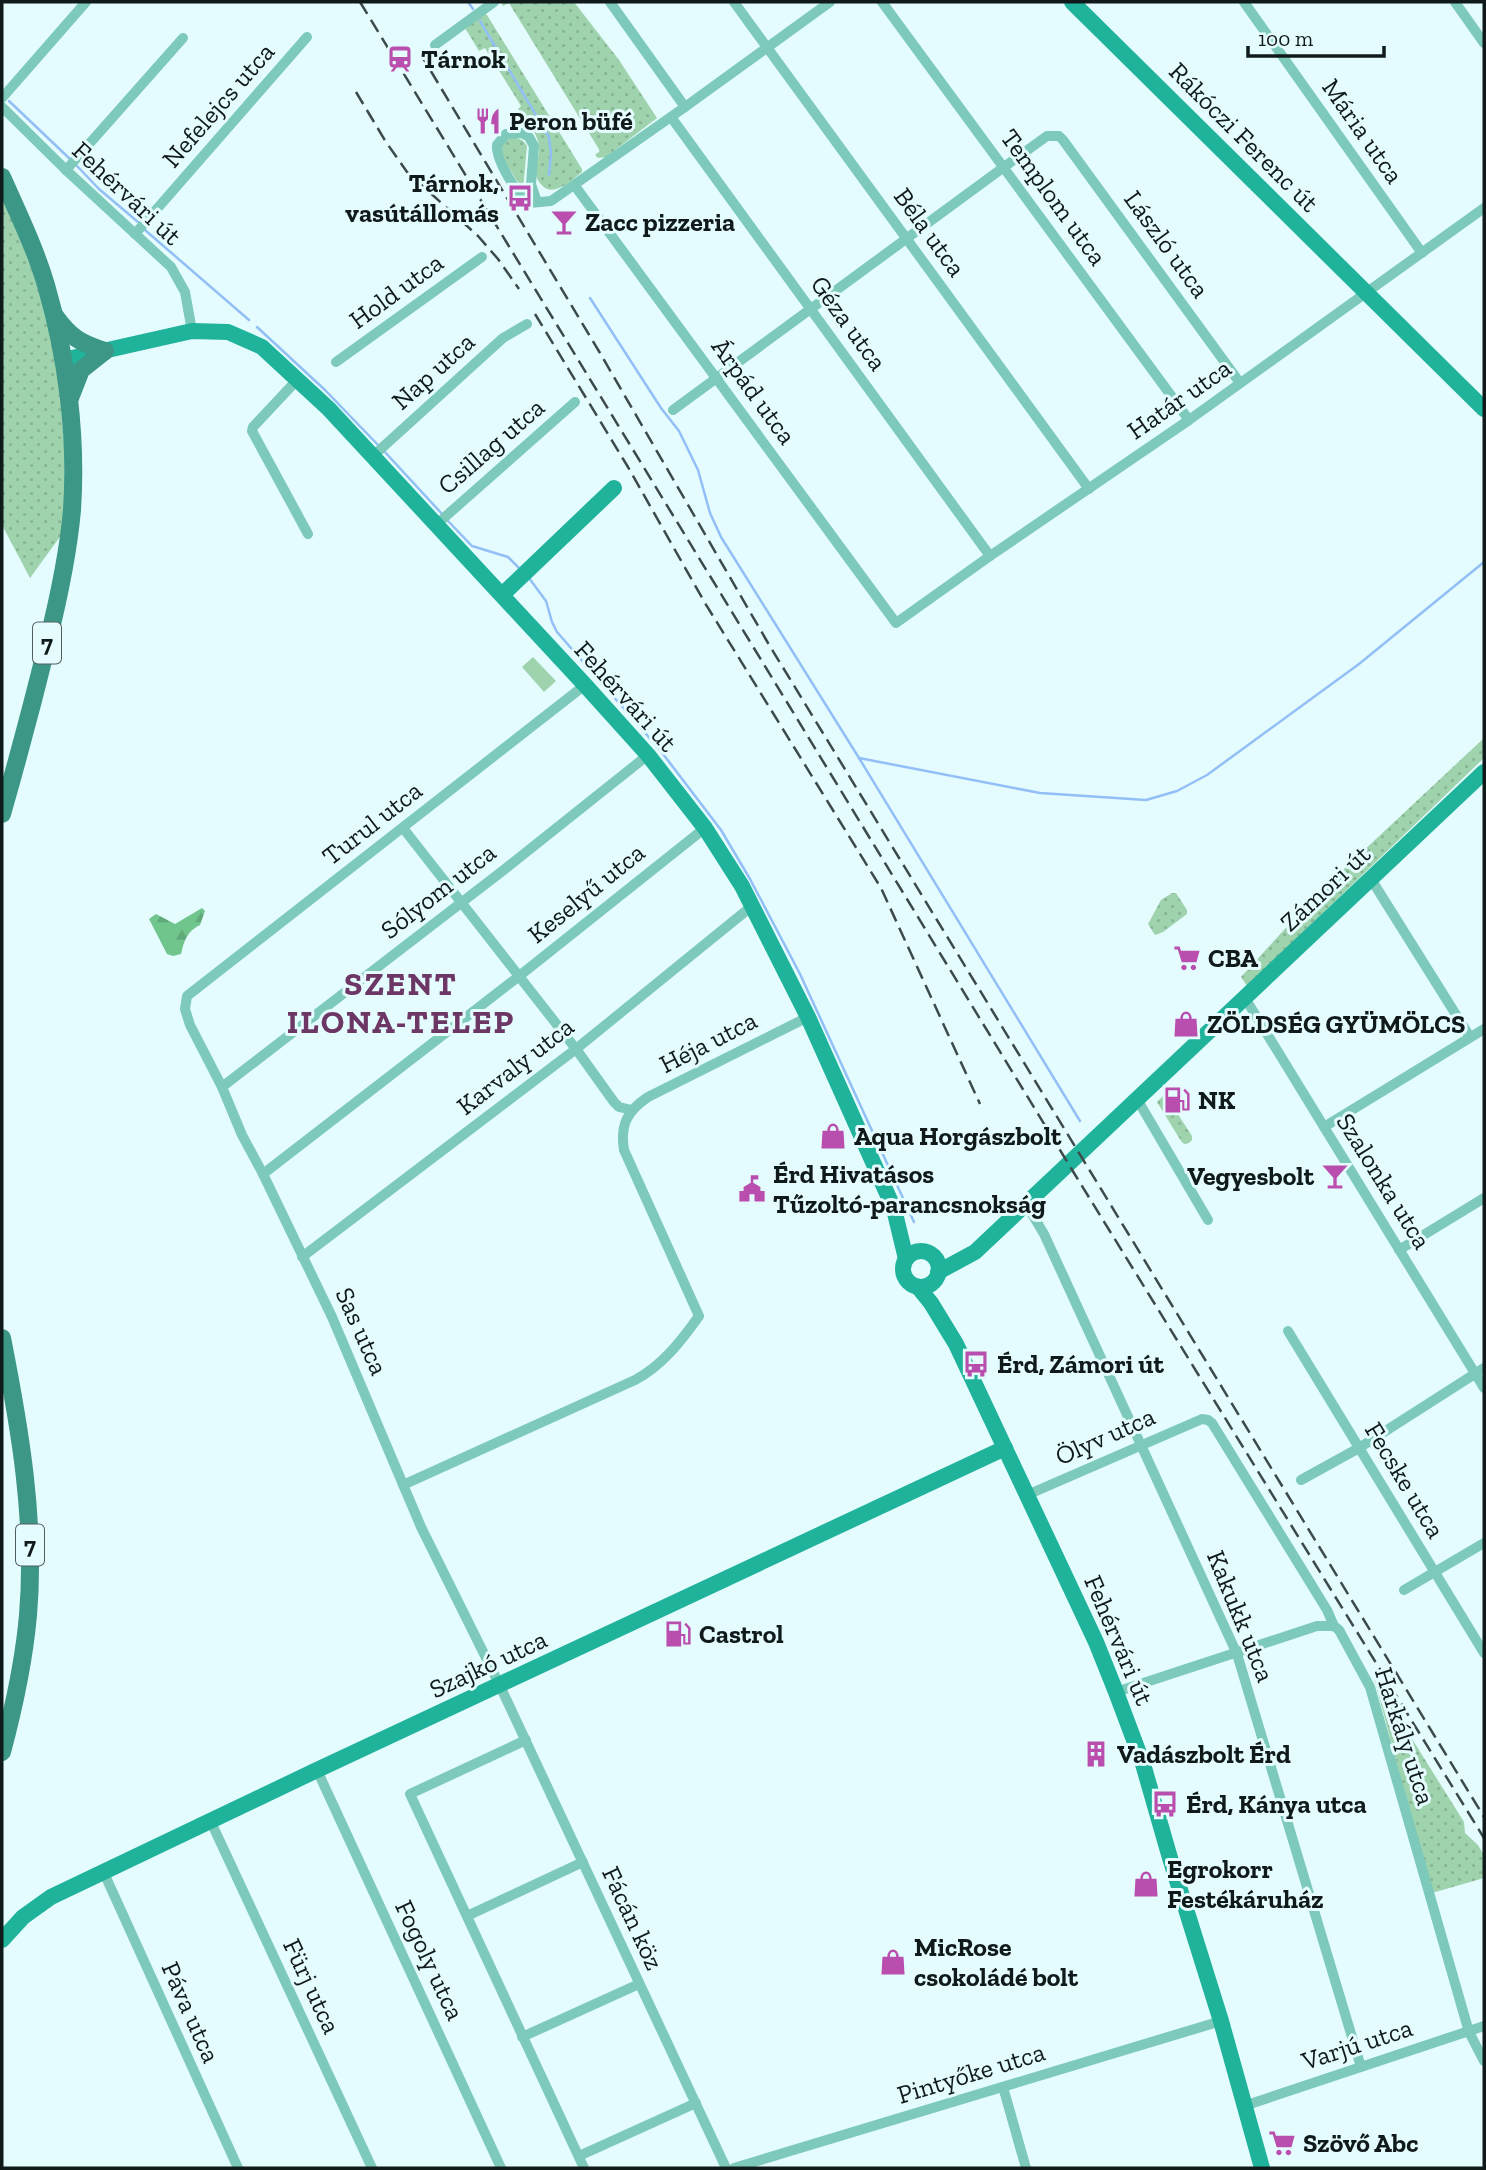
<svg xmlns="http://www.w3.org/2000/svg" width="1486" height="2170" font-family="'Zilla Slab',serif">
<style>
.grass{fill:url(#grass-dots)}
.forest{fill:url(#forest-firs)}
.pitch{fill:#9fd3ae}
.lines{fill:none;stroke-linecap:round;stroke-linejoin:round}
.stream{stroke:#93bff7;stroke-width:2.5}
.street{stroke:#7ecaba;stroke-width:10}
.secondary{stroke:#20b39c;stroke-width:16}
.primary{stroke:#3c9786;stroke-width:18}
.rail{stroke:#3d4a4b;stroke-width:2.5;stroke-dasharray:14 7;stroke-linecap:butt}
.labels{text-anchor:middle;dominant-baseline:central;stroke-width:6;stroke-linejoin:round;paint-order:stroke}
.shield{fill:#e5fcfe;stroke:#505e5f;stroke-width:2}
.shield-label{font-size:24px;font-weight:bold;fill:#101a1b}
.poi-label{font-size:26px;font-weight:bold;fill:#101a1b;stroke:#e5fcfe;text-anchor:start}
.street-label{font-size:26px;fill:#101a1b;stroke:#e5fcfe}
.district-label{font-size:33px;font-weight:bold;letter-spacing:2px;fill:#6c3665;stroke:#e5fcfe}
</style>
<defs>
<pattern id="grass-dots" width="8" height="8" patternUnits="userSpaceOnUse" patternTransform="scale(1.75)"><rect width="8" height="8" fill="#9fd3ae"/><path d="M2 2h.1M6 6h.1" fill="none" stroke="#88b595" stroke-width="1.8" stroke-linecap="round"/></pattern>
<pattern id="forest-firs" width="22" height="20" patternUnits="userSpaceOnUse" patternTransform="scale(1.75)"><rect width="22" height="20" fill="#70c58d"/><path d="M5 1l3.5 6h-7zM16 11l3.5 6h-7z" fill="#60a979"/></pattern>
</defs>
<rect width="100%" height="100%" fill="#e5fcfe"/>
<g class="grass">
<path d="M 501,2 L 574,2 L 619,60 L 657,118 L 606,157 L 598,158 L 595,155 L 600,151 L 509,3 L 503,6 Z"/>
<path d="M 485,14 L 487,15 L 582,169 L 582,172 C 573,179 557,195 545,188 C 540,184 537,180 536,174 C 536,163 541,153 538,141 C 535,130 525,119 518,109 L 521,106 L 485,48 L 479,51 L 465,28 Z"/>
<path d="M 509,138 C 517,137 522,138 527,146 L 523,190 L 502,157 L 501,145 Z"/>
<path d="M 2,192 L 41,294 L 49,326 L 60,387 L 64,445 L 65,499 L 62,534 L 30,578 L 2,525 Z"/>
<path d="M 1484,738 L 1484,758 L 1247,986 L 1241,977 L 1315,896 Z"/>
<path d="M 1172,893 L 1176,893 L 1187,910 L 1187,914 L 1163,932 L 1155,935 L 1148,924 L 1161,900 Z"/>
<path d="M 1165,1094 L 1192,1136 L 1192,1140 L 1189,1143 L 1184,1144 L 1181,1141 L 1157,1102 Z"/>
<path d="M 1374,1678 L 1464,1822 L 1465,1833 L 1478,1845 L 1484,1855 L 1484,1878 L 1432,1893 Z"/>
</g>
<path class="forest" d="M 202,908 L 205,911 L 200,925 C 187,931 184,941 181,954 L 173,956 L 167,954 L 149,919 L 156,914 L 175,924 Z"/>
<path class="pitch" d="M 533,657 L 556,681 L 544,692 L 522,667 Z"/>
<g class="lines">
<g class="stream">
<path d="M 468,2 L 473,9"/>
<path d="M 480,21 L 549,137 L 551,153 L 549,175"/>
<path d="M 9,101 L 70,159"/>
<path d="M 77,166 L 99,189 L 138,222"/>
<path d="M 145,230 L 249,320"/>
<path d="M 590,298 L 661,408 L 679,431 L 698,470 L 710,513 L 721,537 L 859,758 L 1080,1121"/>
<path d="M 257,327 L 325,390 L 379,446"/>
<path d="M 384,451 L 443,515"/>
<path d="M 448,521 L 472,546 L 508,557 L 521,570"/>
<path d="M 529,578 L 546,601 L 552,622 L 557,632 L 660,750 L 721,830 L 750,879 L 800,974 L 914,1222"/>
<path d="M 859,758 L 1040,793 L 1146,800 L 1177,791 L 1207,775 L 1359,664 L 1484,562"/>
</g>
<g class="street">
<path d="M 610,2 L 685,107"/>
<path d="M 734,2 L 1089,489"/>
<path d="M 882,2 L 1189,420"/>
<path d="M 1244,2 L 1422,253"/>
<path d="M 1455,2 L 1484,43"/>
<path d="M 435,45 L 494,2"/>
<path d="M 2,98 L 86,2"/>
<path d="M 2,107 L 66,170 L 171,267 L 185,292 L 192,331"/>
<path d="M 671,117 L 990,556"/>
<path d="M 66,170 L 183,38"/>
<path d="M 575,186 L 896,623 L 990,556 L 1189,420 L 1484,208"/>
<path d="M 537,202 L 531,184 L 534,146 L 529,137 L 522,133 L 506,134 L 497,145 C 496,161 517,195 530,203 L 551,201 L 685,107 L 830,2"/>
<path d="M 135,234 L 307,37"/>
<path d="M 336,362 L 482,257"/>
<path d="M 298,379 L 253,427 L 252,431 L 308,534"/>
<path d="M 673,410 L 1004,167 L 1047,136 L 1059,136 L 1063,140 L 1240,383"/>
<path d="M 373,456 L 503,338 L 527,324"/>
<path d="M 437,524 L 575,402"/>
<path d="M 585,685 L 187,996 L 185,1009 L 190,1025 L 222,1087 L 242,1135 L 263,1174 L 332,1317 L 421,1527 L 500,1686 L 726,2168"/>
<path d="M 403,828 L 576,1049 L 614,1102 L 619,1107 L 632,1110"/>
<path d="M 1371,879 L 1470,1037"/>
<path d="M 1245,998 L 1484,1388"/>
<path d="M 222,1087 L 505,869 L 648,755"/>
<path d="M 1137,1099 L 1208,1220"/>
<path d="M 1324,1127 L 1484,1029"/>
<path d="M 263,1174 L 518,977 L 705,828"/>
<path d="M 1026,1204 L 1044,1234 L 1237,1654 L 1361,2067"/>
<path d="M 1399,1250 L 1484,1198"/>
<path d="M 302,1257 L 576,1049 L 752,906"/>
<path d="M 1288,1331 L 1484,1653"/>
<path d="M 1301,1480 L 1359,1448 L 1484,1368"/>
<path d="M 403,1485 L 635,1380 C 662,1366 682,1340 699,1316 L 624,1150 C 620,1125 627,1111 648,1097 L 808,1017"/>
<path d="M 1027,1495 L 1202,1419 L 1208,1420 L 1212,1423 L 1327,1610 L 1334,1626 L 1339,1630 L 1370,1687 L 1469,2032 L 1484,2061"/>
<path d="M 1404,1590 L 1484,1543"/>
<path d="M 1116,1692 L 1317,1626 L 1334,1626"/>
<path d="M 526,1740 L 410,1794 L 584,2168"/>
<path d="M 317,1770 L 501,2168"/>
<path d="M 211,1822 L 372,2168"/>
<path d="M 104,1873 L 238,2168"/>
<path d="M 467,1916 L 583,1862"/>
<path d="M 522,2037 L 639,1984"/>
<path d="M 1003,2087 L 1026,2168"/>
<path d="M 1244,2106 L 1484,2026"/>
<path d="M 579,2156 L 696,2103"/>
<path d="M 734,2168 L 1221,2021"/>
</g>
<g class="secondary">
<path d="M 1072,2 L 1484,409"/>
<path d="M 63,360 L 192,331 L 228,332 L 262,347 L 328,408 L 585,685 L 648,755 L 705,828 L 742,886 L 808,1017 L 894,1209 L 906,1259"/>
<path d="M 502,595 L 614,488"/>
<circle cx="921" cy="1269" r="18"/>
<path d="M 938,1272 L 975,1252 L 1484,772"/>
<path d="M 918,1287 L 931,1303 L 956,1344 L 1096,1642 L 1116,1692 L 1143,1764 L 1170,1858 L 1221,2021 L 1262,2168"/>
<path d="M 2,1940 L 23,1917 L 51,1897 L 317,1770 L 1005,1448"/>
</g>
<g class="primary">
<path d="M 2,177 C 18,213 35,248 46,285 C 67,357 77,436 72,510 C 68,556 58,601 47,645 C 33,702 18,758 2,814"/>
<path d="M 55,316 C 70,337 80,343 105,351"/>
<path d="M 70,398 L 81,370 L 105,351"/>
<path d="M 2,1338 C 20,1429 36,1522 28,1615 C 24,1661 14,1707 2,1752"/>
</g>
<g class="rail">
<path d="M 360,2 L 1074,1173 L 1484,1838"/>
<path d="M 420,53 L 600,353 L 768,643 L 1484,1817"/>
<path d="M 356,92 L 386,142 L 407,172 L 478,236 L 498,259 L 519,289"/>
<path d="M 535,314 L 628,467 L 705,603 L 881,888 L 980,1104"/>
</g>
</g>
<defs>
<g id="station-bare" transform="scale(2.1)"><path d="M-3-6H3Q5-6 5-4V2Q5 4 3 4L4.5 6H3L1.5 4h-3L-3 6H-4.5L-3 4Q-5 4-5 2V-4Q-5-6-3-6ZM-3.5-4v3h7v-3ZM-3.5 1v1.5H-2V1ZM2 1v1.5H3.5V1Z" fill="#b94eae" stroke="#e5fcfe" stroke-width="2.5" paint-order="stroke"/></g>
<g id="restaurant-bare" transform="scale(2.1)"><path d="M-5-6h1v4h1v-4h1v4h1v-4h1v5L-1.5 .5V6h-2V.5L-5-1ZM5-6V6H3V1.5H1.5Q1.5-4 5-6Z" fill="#b94eae" stroke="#e5fcfe" stroke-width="2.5" paint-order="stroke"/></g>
<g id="bus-bare" transform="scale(2.1)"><path d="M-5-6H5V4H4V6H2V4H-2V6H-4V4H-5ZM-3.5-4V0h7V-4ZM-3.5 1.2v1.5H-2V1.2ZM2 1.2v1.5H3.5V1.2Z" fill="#b94eae" stroke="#e5fcfe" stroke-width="2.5" paint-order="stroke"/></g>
<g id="bar-bare" transform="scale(2.1)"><path d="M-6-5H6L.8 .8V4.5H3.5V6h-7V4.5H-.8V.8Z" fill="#b94eae" stroke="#e5fcfe" stroke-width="2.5" paint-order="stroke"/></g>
<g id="supermarket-bare" transform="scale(2.1)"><path d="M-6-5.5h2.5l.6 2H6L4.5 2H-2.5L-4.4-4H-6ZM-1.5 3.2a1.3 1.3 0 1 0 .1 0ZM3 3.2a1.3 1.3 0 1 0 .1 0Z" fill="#b94eae" stroke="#e5fcfe" stroke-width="2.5" paint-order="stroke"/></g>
<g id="shop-bare" transform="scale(2.1)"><path d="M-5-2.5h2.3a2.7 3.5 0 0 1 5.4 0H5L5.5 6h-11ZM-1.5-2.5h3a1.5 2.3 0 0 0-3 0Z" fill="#b94eae" stroke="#e5fcfe" stroke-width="2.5" paint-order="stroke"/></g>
<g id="fuel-bare" transform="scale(2.1)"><path d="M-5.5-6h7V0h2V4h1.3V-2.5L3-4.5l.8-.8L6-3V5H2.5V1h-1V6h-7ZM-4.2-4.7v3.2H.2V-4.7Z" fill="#b94eae" stroke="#e5fcfe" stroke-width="2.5" paint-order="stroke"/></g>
<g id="civic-bare" transform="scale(2.1)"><path d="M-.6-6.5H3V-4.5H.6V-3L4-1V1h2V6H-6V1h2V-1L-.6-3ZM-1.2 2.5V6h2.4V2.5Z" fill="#b94eae" stroke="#e5fcfe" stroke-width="2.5" paint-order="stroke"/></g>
<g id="building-bare" transform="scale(2.1)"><path d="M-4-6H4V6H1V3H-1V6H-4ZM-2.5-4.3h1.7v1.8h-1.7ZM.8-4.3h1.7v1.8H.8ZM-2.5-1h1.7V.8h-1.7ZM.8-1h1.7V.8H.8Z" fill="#b94eae" stroke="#e5fcfe" stroke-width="2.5" paint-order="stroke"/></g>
</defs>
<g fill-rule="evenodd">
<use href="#station-bare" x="400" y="59"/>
<use href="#restaurant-bare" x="488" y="121"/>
<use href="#bus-bare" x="520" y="198"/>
<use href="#bar-bare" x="564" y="222"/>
<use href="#supermarket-bare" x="1187" y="958"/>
<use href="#shop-bare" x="1186" y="1024"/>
<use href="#fuel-bare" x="1177" y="1100"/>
<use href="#shop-bare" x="833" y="1136"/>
<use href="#bar-bare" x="1335" y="1176"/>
<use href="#civic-bare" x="752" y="1189"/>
<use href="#bus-bare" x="976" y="1364"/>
<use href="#fuel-bare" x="678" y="1634"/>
<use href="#building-bare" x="1096" y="1754"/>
<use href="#bus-bare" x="1165" y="1804"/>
<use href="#shop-bare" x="1146" y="1884"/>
<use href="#shop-bare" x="893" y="1962"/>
<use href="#supermarket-bare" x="1282" y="2143"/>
</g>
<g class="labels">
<g class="shield">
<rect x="33" y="622.5" width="28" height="41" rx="5"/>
<rect x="16" y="1524.5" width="28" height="41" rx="5"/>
</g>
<g class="shield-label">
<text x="47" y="643">7</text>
<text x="30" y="1545">7</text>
</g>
<g class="poi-label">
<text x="421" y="59">Tárnok</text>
<text x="509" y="121">Peron büfé</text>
<text x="499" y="183" text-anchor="end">Tárnok,<tspan x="499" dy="30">vasútállomás</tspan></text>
<text x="585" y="222">Zacc pizzeria</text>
<text x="1208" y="958">CBA</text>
<text x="1207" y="1024">ZÖLDSÉG GYÜMÖLCS</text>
<text x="1198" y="1100">NK</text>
<text x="854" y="1136">Aqua Horgászbolt</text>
<text x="773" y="1174">Érd Hivatásos<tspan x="773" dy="30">Tűzoltó-parancsnokság</tspan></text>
<text x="1314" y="1176" text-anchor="end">Vegyesbolt</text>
<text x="997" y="1364">Érd, Zámori út</text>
<text x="699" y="1634">Castrol</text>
<text x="1117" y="1754">Vadászbolt Érd</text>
<text x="1186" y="1804">Érd, Kánya utca</text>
<text x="1167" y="1869">Egrokorr<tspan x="1167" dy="30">Festékáruház</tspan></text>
<text x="914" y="1947">MicRose<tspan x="914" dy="30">csokoládé bolt</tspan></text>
<text x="1303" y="2143">Szövő Abc</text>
</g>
<g class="street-label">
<text transform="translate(218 105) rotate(-49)">Nefelejcs utca</text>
<text transform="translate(1363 131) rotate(55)">Mária utca</text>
<text transform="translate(1244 137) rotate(45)">Rákóczi Ferenc út</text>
<text transform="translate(127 193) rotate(43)">Fehérvári út</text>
<text transform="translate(1054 197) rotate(54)">Templom utca</text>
<text transform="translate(930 232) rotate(54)">Béla utca</text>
<text transform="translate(1167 244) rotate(54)">László utca</text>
<text transform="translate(396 291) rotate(-36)">Hold utca</text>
<text transform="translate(849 323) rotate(54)">Géza utca</text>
<text transform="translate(433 371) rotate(-42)">Nap utca</text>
<text transform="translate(754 391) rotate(54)">Árpád utca</text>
<text transform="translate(1179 399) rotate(-35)">Határ utca</text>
<text transform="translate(491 446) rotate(-41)">Csillag utca</text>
<text transform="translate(626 696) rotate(48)">Fehérvári út</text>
<text transform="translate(372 823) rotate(-38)">Turul utca</text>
<text transform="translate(1325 888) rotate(-43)">Zámori út</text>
<text transform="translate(438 891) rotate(-38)">Sólyom utca</text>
<text transform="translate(586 893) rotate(-39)">Keselyű utca</text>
<text transform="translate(708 1042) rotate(-27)">Héja utca</text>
<text transform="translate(515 1066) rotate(-38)">Karvaly utca</text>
<text transform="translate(1384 1181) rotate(58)">Szalonka utca</text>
<text transform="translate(362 1331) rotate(66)">Sas utca</text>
<text transform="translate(1105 1436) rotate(-24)">Ölyv utca</text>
<text transform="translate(1405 1480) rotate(59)">Fecske utca</text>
<text transform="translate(1241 1616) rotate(68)">Kakukk utca</text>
<text transform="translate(1119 1640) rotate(67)">Fehérvári út</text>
<text transform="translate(488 1664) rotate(-25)">Szajkó utca</text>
<text transform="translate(1405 1736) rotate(72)">Harkály utca</text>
<text transform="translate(633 1918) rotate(65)">Fácán köz</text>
<text transform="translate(430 1960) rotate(65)">Fogoly utca</text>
<text transform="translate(312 1986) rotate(65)">Fürj utca</text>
<text transform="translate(191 2012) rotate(66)">Páva utca</text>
<text transform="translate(1357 2044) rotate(-18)">Varjú utca</text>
<text transform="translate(971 2073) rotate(-17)">Pintyőke utca</text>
</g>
<g class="district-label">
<text x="401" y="983">SZENT<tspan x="401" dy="38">ILONA-TELEP</tspan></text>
</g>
</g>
<rect width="1486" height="2170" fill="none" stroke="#101a1b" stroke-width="7"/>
<path d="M1248 46v10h136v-10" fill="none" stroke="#101a1b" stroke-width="3.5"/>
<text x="1258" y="46" font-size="21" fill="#101a1b" stroke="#e5fcfe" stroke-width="5" paint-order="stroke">100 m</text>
</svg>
